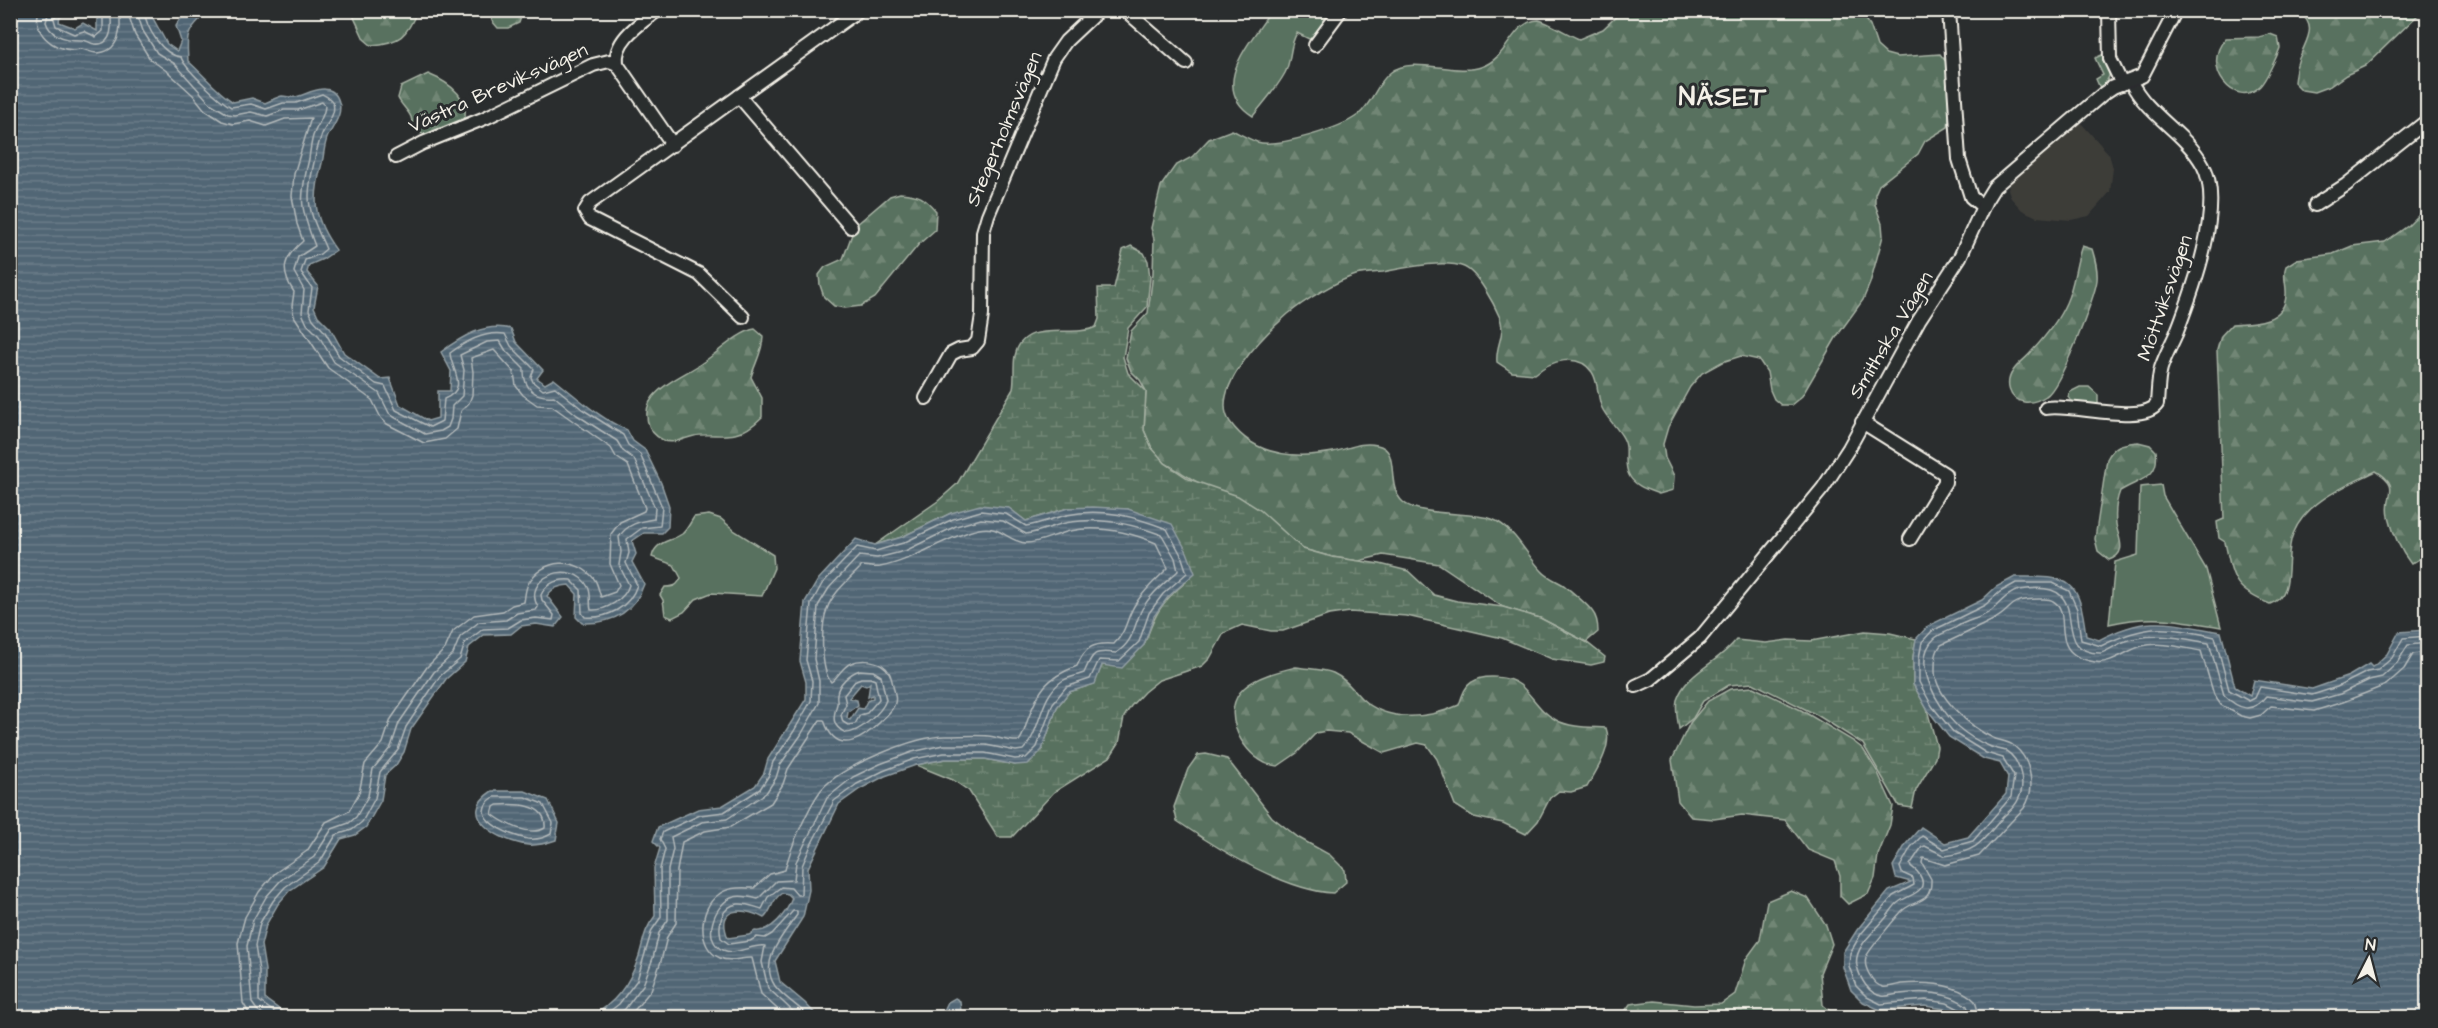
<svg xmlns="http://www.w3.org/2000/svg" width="2438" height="1028" font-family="'Architects Daughter',sans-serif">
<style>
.built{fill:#3e3d39}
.green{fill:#58715e;stroke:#a6b1a3;stroke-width:1.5}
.forest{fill:url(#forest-firs);stroke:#a6b1a3;stroke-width:1.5}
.wetland{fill:url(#wetland-marsh);stroke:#a6b1a3;stroke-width:1.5}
.water{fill:url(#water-rules);stroke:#929ea3;stroke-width:1.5;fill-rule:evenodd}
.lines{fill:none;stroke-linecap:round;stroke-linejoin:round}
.shore{stroke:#b3b9ba;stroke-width:1.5}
.minor-casing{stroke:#f4f1e8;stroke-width:16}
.minor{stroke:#2a2d2e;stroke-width:12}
.labels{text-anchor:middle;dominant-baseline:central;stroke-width:6;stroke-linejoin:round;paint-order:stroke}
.street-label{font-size:20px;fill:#f4f1e8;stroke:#2a2d2e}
.district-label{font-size:26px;font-weight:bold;letter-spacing:1.5px;fill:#f4f1e8;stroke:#2a2d2e}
</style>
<defs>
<pattern id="forest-firs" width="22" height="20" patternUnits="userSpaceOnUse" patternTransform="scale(1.5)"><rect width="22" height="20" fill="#58715e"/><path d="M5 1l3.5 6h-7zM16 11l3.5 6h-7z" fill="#718675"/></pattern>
<pattern id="wetland-marsh" width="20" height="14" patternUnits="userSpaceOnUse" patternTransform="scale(1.5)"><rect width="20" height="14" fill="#58715e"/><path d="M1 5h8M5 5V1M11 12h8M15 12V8" fill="none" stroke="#718675"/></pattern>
<pattern id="water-rules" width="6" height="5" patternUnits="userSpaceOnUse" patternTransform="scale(1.5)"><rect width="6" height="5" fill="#516675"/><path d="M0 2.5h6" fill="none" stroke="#6b7c89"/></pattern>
</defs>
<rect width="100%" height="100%" fill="#2a2d2e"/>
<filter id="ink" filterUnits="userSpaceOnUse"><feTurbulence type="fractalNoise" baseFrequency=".0167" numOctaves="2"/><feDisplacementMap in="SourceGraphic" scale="12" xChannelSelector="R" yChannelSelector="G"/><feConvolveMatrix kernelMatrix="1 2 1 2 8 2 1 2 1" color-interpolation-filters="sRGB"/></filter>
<g filter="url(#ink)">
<path class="built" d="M 2080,122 L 2109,154 L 2113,168 L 2110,192 L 2089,216 L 2071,220 L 2037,217 L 2022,210 L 2011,198 L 2008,189 L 2010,181 Z"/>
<g class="green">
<path d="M 1271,11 L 1338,11 L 1313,38 L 1309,39 L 1297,33 C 1289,45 1292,59 1285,73 C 1277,88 1264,102 1253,116 C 1207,87 1251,42 1271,11 Z"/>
<path d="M 2104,54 C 2109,70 2115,75 2100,88 L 2096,79 L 2103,75 L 2095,58 Z"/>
<path d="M 2080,387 L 2089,387 L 2098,395 L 2098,407 C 2087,406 2075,407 2068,397 L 2070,392 Z"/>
<path d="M 2161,485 L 2163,496 L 2206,569 L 2221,627 C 2180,620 2151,614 2109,624 L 2115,562 L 2138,555 L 2140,487 Z"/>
<path d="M 709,515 L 721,519 L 735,531 L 773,555 L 774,568 L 762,596 L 711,593 L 696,599 L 684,612 L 672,618 L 665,615 L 663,600 L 660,595 L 665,587 C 674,587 677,586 681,578 L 674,565 L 652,557 C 655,541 670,542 682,534 C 687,530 690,523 694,517 Z"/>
</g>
<g class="forest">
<path d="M 1630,10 L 1860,11 L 1870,25 L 1877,46 L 1886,54 L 1897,57 L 1940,54 L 1947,63 L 1949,118 L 1948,127 L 1925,141 L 1918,154 L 1879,185 L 1875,194 L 1875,204 L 1882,224 L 1883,236 L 1870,283 L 1863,300 L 1837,336 L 1802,396 L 1791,405 L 1781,405 L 1774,399 L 1770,390 L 1767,372 L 1759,360 L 1741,356 L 1722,362 L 1702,373 L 1690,387 L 1668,427 L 1663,444 L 1665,458 L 1674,476 L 1673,490 L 1659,494 C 1649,490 1634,486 1629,475 C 1624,465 1627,457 1626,447 C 1625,434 1608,421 1602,408 C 1597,398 1599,382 1592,372 C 1578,352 1550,361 1535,374 L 1512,372 L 1497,362 C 1495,346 1506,335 1500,318 C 1494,304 1478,273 1464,267 C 1444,259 1404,268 1383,272 C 1374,273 1364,273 1356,275 C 1336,281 1304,301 1288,314 C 1265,334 1208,390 1230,422 C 1254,456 1295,459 1333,452 C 1348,449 1361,441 1377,445 C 1402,450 1384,485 1403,502 C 1418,516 1470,512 1492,519 C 1515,528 1526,555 1542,571 C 1548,578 1558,581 1565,586 C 1572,592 1587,604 1592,611 C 1597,617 1598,624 1598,632 L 1586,642 L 1540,618 L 1503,607 L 1439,564 L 1383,555 L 1359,561 L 1332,557 L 1303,549 L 1286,535 L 1165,463 L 1152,449 L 1144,430 L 1146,391 L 1140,380 L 1131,371 L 1126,358 L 1131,331 L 1148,313 L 1153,273 L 1154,239 L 1151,228 L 1161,186 L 1175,166 L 1192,157 L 1209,139 L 1232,130 C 1240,134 1249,139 1257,142 C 1278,148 1341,128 1358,115 C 1373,103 1376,83 1391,72 C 1413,55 1455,76 1481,67 C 1510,57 1511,21 1539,20 C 1543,20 1572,36 1579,39 L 1603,29 L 1622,11 Z"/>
<path d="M 351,11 L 417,11 C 407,36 400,43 371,45 L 364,39 Z"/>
<path d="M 490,11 L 490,10 L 523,11 L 519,23 L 508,28 L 498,28 L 492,21 Z"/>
<path d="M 2299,11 L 2422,11 L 2365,66 L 2346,75 L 2330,86 L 2314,92 L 2302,90 L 2294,82 C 2295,72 2296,63 2301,54 C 2309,35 2316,27 2299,11 Z"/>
<path d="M 2270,34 L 2278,37 L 2280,48 C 2277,56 2266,80 2260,86 C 2236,111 2199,67 2226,38 L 2259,37 Z"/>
<path d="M 428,74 C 448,82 468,95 465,118 C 455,124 427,140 416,131 C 411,126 413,123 411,117 C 408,110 401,105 398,98 L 401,87 Z"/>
<path d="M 900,193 C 920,195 923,196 936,211 L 935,230 L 919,244 L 875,298 L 861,306 L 845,308 L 834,306 L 824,297 L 820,285 L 819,275 L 825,267 L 843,259 L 855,226 L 890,196 Z"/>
<path d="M 2427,211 L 2427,554 L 2411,564 C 2400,550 2393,534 2389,516 C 2384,495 2403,487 2376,471 C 2346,486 2306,501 2293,534 C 2283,556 2297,595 2270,604 C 2233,589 2233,579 2225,542 L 2219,538 L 2217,522 L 2224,519 L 2217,350 L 2221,336 L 2232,324 C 2252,323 2285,323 2286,295 C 2287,284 2282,276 2286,266 L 2297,259 L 2333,254 L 2352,246 L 2385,242 L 2409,225 L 2422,212 Z"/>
<path d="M 2082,246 L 2092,249 C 2095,259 2098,269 2097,280 C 2095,298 2060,388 2046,396 C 2040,400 2032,403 2024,402 C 2008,400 2005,382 2013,371 C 2018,363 2027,358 2032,351 C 2045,337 2059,319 2066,303 C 2075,284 2075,264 2082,246 Z"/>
<path d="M 755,329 L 763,336 C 763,351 755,363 751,377 L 762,398 L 762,417 C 755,424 745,432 735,434 C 722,437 707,433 694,436 C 684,438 673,445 663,440 C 646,432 642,411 653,397 C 665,382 686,374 702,363 C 716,354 740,331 755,329 Z"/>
<path d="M 2138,442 L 2150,445 L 2156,451 C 2160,479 2139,479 2120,491 C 2116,501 2115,513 2116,524 C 2118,538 2129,553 2109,560 L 2098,551 L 2095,539 L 2107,459 C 2115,444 2122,444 2138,442 Z"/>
<path d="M 1296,667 C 1308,669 1323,669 1333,673 C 1346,679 1352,689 1361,698 C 1387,723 1429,719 1459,705 C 1462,697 1464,687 1472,682 C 1484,674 1509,676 1520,685 C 1534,697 1538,710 1556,720 C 1570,728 1591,727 1606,728 C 1613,747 1596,771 1587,787 L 1571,792 L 1559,791 L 1550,798 L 1538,821 L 1526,834 L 1503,823 L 1474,817 L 1455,805 L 1437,759 L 1427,745 L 1418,743 L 1384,753 L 1348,733 L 1326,731 L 1316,733 L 1297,753 L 1278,766 C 1274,765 1268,765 1265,763 C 1240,751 1220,710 1244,688 C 1257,676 1280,671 1296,667 Z"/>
<path d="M 1753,687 L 1801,710 L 1853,741 L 1863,749 L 1877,771 L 1893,806 L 1890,825 L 1878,855 L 1875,878 L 1868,894 L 1848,904 L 1840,896 L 1840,876 L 1835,861 L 1808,850 L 1785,820 L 1742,815 L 1714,819 L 1691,817 L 1678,801 L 1672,760 L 1690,723 L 1708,701 L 1730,689 Z"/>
<path d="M 1206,754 L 1227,759 L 1272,817 L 1299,838 L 1330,855 L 1345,870 L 1346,882 L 1333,893 C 1283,890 1218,849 1177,821 L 1174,807 L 1188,769 L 1198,755 Z"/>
<path d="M 1791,891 L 1808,898 L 1826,925 L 1832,944 L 1820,973 L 1823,1005 L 1837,1017 L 1621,1017 L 1630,1004 L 1654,1001 L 1694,1005 L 1721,1004 L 1735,994 L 1746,959 L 1760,940 L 1767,901 Z"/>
</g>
<g class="wetland">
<path d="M 1131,246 L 1144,253 L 1148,261 L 1150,278 L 1147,307 L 1128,328 L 1123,357 L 1128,373 L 1146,391 L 1144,430 L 1152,448 L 1165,463 L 1189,479 L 1238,496 L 1260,510 L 1303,549 L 1332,557 L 1380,564 L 1408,571 L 1434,595 L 1457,601 L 1503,607 L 1540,618 L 1586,642 L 1605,657 L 1604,662 L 1591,665 L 1552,659 L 1502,638 L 1407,616 L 1350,612 L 1329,615 L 1283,631 L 1271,631 L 1242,625 L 1224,633 L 1210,658 L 1202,666 L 1159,680 L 1144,692 L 1131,706 L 1124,717 L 1119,743 L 1110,757 L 1054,792 L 1012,837 L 998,837 L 969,791 L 953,780 L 916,765 L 945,759 L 985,759 L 1015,765 L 1042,750 L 1057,707 L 1069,692 L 1094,684 L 1102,665 L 1144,645 C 1155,614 1160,603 1186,582 L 1128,509 L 1068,508 L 1026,521 L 1008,508 L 951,513 L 902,537 L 875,545 L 938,501 L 957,484 L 1013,389 C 1015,378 1013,366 1015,356 C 1023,317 1071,339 1096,327 L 1099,319 L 1098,288 L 1114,288 L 1123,250 Z"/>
<path d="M 1865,631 L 1890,633 L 1916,639 L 1913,657 L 1913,684 L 1927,709 L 1937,747 L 1935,758 L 1916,790 L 1912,808 L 1899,806 L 1863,744 L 1817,715 L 1753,683 L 1729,685 L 1703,701 L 1693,718 L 1679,729 C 1678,721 1675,709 1677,700 C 1686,672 1720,662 1736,640 L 1766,643 L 1788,640 L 1811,641 Z"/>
</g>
<g class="water">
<path d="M 10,11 L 67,11 L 67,14 L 60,17 L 59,22 L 75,28 L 83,23 L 97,31 L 97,11 L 149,11 L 167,44 L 177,51 L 181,41 L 176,26 L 183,15 L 192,14 L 200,19 C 185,34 187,40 188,61 C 203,74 216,91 233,102 L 252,98 L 265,103 C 270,101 277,97 282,96 C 287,96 291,98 296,97 C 310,93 333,79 339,102 C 343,114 333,126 328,136 C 324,144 324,155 322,163 C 312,200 313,218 336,250 L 323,259 L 309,265 L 307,272 L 318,286 L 314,307 L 318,316 L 330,328 L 344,353 L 380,379 L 390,378 L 400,405 L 428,421 L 438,418 L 438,391 L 450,391 L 451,371 L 441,352 C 461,337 485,322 511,329 L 516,342 L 543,370 L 537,378 L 545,384 L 554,379 C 577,397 600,419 627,430 L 633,441 L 645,450 L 661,483 L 669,506 L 668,527 L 662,533 L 644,533 L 632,541 L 636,554 L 632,562 L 644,584 C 634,613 612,624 582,623 L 576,617 L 577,594 L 569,585 C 559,586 552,588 547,596 L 563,617 L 555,627 L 536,624 L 521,626 L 511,634 L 484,635 L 469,647 L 465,662 L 446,679 L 411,729 L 404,752 L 396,765 L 385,775 L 381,800 L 366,827 L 355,835 L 341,839 L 324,867 L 289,891 L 278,904 L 266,925 L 261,945 L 265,970 L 265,999 L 290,1017 L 11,1017 Z"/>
<path d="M 980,505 L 1009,508 L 1026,521 L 1068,508 L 1093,507 L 1128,509 L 1172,524 L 1187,552 L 1195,573 L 1168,597 L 1154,616 L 1144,645 L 1122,668 L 1102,665 L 1095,684 L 1069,692 L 1057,707 L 1042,750 L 1028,764 L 1015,765 L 985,759 L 945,759 L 916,765 L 885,776 L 860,789 L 839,804 L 808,868 L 809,890 L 803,917 L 775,961 L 780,982 L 805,1003 L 818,1017 L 590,1017 C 615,1004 631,982 639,956 C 644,939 644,930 655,916 L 654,868 L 660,848 L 653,841 L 658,827 L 698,809 L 722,806 L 755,786 L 764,773 L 768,759 L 806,699 L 806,682 L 800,661 L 805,602 L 818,580 L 856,539 L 875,545 L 902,537 L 951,513 ZM 870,683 L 868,697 L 873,695 L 873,698 L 867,701 L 863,709 L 858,708 L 850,720 L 847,718 L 848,712 L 858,705 L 857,700 L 849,698 L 861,684 L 866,686 ZM 782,893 L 788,894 L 792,898 C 787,913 771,933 755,931 L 749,935 L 728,938 C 715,905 744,908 764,918 C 773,910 770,901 782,893 Z"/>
<path d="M 2015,577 C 2072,576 2079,579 2086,636 L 2099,640 C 2148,614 2169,623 2221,632 L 2235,687 L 2250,696 L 2254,680 L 2312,689 L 2349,676 L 2369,664 L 2372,667 L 2374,666 L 2387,654 L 2399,632 L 2427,630 L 2427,1017 L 1962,1017 L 1945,1009 L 1925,1006 L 1880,1010 L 1863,1002 L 1851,990 L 1843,967 L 1843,952 L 1857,930 L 1889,891 L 1911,882 L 1896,878 L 1893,866 L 1906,844 L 1921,827 L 1945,843 L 1968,837 L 2006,794 L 2008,777 L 2000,763 L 1984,759 L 1949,737 L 1927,709 L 1913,684 L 1913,657 L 1916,639 L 1928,626 L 1982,600 L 1996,587 Z"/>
<path d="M 492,791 L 525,791 L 548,800 L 559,823 L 556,840 C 547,843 537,846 528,845 C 501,842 454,816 492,791 Z"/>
<path d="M 955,998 L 960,1001 L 961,1012 L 965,1017 L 941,1017 L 948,1002 Z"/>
</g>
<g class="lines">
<g class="shore">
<path d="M 39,10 C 32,33 52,49 73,50 C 76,50 79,49 82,49 C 87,50 91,53 96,53 C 120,53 122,28 119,10"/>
<path d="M 49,10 L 46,22 C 51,38 68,40 81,40 C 86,39 90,44 95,44 C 114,46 112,23 110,10"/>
<path d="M 60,10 L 54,19 L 56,26 L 74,34 L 84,31 L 96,37 L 103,31 L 103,10"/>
<path d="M 127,10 L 135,35 L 150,59 L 168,72 L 193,95 L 205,110 L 222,121 L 233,124 L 250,121 L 266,126 L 285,119 L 311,118 L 294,174 L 292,196 L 297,224 L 303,241 C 284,257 279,270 294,292 L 292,306 L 294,316 L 328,368 L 372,400 L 381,418 L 387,424 L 424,443 L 445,439 L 457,429 L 461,411 L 469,403 L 472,395 L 473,372 L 471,358 L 494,350 L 514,372 L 516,386 L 523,395 L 537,405 L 552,406 L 611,448 L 616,457 L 628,465 L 645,508 L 644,511 L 620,522 L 611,534 L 610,564 L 619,585 L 615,592 L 601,597 C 599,592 598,585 595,580 C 577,556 542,558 528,584 C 525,590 525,597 524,602 L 512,605 L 503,611 L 474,615 L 453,631 L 445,649 L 427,667 L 391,719 L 383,743 L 365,764 L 359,793 L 349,811 L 326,822 L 307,851 L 275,873 L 259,892 L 245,917 L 238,943 L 243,1003 L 252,1018"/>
<path d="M 136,10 L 143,31 L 157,53 L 175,64 L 210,103 L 228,114 L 235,115 L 251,112 L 267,116 L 284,110 L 298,110 L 322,102 L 325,105 C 325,117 317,124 313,136 C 311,143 310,151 309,159 C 299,200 300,207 315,246 L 298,257 L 294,272 L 304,290 L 302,313 L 307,324 L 319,336 L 334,362 L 379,393 L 389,413 L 394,417 L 425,434 L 441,431 L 448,427 L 451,419 L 452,406 L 462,396 L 464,370 L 460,355 L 487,342 L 500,341 L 506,351 L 524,369 C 523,389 536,398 554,396 L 577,415 L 617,441 L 623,451 L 634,459 L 655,508 L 654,519 C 640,521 627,524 619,537 L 621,552 L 619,565 L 629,585 C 625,599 606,611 591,610 C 589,603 592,594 588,587 C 572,557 521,578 538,607 L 536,610 L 517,613 L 506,620 L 479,622 L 460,637 L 453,654 L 434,672 L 399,723 L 391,747 L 373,769 L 368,796 L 356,817 L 349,823 L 332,829 L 314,857 L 281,880 L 266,897 L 253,920 L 247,946 L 252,1003 L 257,1010 L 269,1018"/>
<path d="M 144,10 C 146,28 162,55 181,57 C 184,68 219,100 231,107 L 251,104 L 266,109 L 283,103 L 296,103 L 322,94 C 326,96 331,98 333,103 C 337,115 324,126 321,137 C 316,150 309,183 309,196 C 309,215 319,232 326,249 L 320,254 L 305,260 L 301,272 L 312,288 L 309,310 L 313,319 L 325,332 L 339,356 L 376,384 L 385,386 L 396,410 L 430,427 L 442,421 L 444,399 C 470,388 451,370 450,353 C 466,341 485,331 505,334 L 511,346 L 534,369 L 531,377 L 533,382 L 543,390 L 555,387 L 582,409 L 623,435 L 628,445 L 640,454 L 662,507 L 660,526 L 642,528 L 627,539 L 629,553 L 626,563 L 637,585 C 630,607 608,619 585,617 L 582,613 L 581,590 L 571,580 C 558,579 547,582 541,595 L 542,600 L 554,615 L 553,620 L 536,618 L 521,620 L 508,628 L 483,629 L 465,643 L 460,659 L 440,676 L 406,727 L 398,750 L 380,772 L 375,798 L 362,822 L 352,830 L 336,835 L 320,862 L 285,887 L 273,901 L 260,923 L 255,946 L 259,971 L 259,1001 L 282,1018"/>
<path d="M 860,670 L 873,671 L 881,676 L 886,700 C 882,712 859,733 846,733 C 831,726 833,717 837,704 C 838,701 836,698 837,694 C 838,684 850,673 860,670 Z"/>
<path d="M 861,678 L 870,678 L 875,680 L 879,699 L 867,713 L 860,715 L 855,724 L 848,725 L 843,722 L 841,715 L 846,704 L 844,695 L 856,680 Z"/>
<path d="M 494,797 L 525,797 L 543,804 L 553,823 L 551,834 C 544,838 536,840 528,839 C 510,836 464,817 494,797 Z"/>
<path d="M 497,805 C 515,804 547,802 545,828 C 530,837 505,824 492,814 L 494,807 Z"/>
<path d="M 601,1018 L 619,1004 L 637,980 L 652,930 L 661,917 L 660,869 L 665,849 L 660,839 L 663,832 L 700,815 L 724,812 L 760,789 L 769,775 L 773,762 L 794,731 L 811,701 L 812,681 L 806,660 L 811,604 L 822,584 L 857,547 L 876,551 L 903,543 L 953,519 L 981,511 L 1006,514 L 1026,526 C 1040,524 1053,518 1067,515 C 1101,507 1136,517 1167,529 L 1181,555 L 1187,573 L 1163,594 L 1149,613 L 1139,642 L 1119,661 L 1099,660 L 1090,679 L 1066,687 L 1053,703 L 1037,747 L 1026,758 L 1015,759 L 985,753 L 944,753 L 914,759 L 883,771 L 857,784 L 834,801 L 812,843 L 802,866 L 801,895 L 797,895 L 791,888 L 781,887 L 768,897 L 762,909 C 754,907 747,903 738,904 C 721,906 718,924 721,938 L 729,944 L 750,941 L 757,937 L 765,938 L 772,934 L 793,911 L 797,911 L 797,915 C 784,934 758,961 775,986 C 783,997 800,1007 810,1018"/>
<path d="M 614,1018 L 625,1009 L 643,985 L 653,958 L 659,933 L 668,920 L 668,870 L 673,849 L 671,837 L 702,822 L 727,819 L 766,793 L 776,778 L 780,765 L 801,735 L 819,703 L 819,681 L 814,659 L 818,606 L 829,588 L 859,556 L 877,558 L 905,551 L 956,526 L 981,519 L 1003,521 L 1026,534 C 1041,532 1055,524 1071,522 C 1103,517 1133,524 1162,535 L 1175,558 L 1178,571 C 1165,583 1151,593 1142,609 C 1133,627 1135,640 1116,653 C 1093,650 1093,653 1084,673 C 1077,676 1068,677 1062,681 C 1038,698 1042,731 1023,750 L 1016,751 L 986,745 L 943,745 L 912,752 L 880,764 L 853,777 L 827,798 L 796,862 L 794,880 L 776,881 L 758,899 C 750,897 741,895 734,897 C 714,902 701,941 723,950 C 737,956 752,944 765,946 L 762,962 L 768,988 L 800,1018"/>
<path d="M 628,1018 L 651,990 L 661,961 L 667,937 L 676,923 L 677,871 L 682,842 L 705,831 L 730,827 L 771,803 L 783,784 L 788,769 L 820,720 L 824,720 C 837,760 866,737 884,718 C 889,713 893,710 895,703 C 897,696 894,692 893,685 C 891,677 890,670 882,665 C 874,660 860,659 851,663 C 842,667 838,677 831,682 C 820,669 821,625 827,609 C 833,592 850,579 862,566 C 868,566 874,568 880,567 C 916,560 944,537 979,529 C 1000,524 1008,542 1026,543 C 1040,543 1056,534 1070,531 C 1099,525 1129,532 1156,543 L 1168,568 C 1157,579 1145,589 1136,603 C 1126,617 1128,630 1114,644 C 1093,642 1085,647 1077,666 C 1046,678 1039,689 1028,719 C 1025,727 1024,735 1019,741 C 1009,742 998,737 988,736 C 975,735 960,736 946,736 C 915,736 841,766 821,790 C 808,808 790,848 785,870 L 770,874 L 754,888 C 741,888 729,886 718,895 C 699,908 696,948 720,958 C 730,963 742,957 752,958 L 761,994 L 787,1018"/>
<path d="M 1963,1018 L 1961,1010 L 1947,1003 L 1926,1000 L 1881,1004 L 1867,997 L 1856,986 L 1849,966 L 1850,953 L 1861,934 L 1893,896 L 1914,885 L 1913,878 L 1902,873 L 1900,867 L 1911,847 L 1922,836 L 1944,849 L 1973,841 L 2011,797 L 2014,776 L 2003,758 L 1986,753 L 1954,733 L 1932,706 L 1919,682 L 1919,658 L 1922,642 L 1932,631 L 1985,605 L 2000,592 L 2016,583 L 2053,583 L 2069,591 L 2077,609 L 2081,640 L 2101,646 C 2147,623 2166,626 2215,637 L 2229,690 L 2249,701 L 2255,698 L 2260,687 L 2312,695 L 2337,687 L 2367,672 L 2378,670 L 2392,658 L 2403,638 L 2428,636"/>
<path d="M 1971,1018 L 1967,1006 C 1949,992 1922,991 1900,994 C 1895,994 1888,997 1882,996 C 1868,994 1860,978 1857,966 C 1853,948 1874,932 1884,920 C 1889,915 1893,906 1899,902 C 1908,895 1931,892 1919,874 C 1917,870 1912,868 1910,865 L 1922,847 L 1925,846 L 1945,856 C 1979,851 1982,841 2003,817 C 2008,812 2015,807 2018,800 C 2026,786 2021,760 2006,751 C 2001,749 1994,749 1989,746 C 1979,742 1966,734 1958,727 C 1939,709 1910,662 1934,639 C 1940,633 1951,631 1958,626 C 1968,620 1982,618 1991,611 C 2000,603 2008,592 2020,590 C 2102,576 2043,654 2101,653 C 2109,651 2115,645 2123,642 C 2151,631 2180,638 2209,643 L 2224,695 C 2239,710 2252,714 2266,696 L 2312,702 L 2340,694 L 2369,680 L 2382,677 L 2397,663 L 2408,645 L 2428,643"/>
<path d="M 1980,1018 L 1975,1001 C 1957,983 1925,982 1901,984 C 1896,985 1888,988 1883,987 C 1873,985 1863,967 1866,957 C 1869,950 1897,916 1903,910 C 1916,899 1932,904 1931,879 L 1922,863 L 1923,858 L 1945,865 L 1979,856 L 2024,808 C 2036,790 2032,760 2014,746 C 2008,741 2000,741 1993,738 C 1971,728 1935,696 1935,671 C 1935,661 1935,652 1941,645 C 1958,637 1975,629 1991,621 C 2015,610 2005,599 2039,599 C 2044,599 2049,598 2053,601 C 2075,613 2044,654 2095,662 C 2110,665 2127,650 2142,646 C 2161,641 2183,648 2201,651 L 2214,695 L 2221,705 L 2241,716 L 2250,718 L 2261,715 L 2271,706 L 2314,711 L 2343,702 L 2386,685 L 2404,669 L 2413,654 L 2428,652"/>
</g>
<g class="minor-casing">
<g id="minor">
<path d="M 658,10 C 641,23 613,40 617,64 L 673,145"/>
<path d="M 1125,10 L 1186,63"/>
<path d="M 1949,10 L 1959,159 L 1971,197 L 1983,207"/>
<path d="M 2109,10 L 2110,59 L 2122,84"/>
<path d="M 1315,45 L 1341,10"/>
<path d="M 739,96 L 851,227"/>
<path d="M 396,157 L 423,143 L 485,118 L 593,65 L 609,61 L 617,64"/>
<path d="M 2315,205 L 2346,185 L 2428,120"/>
<path d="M 743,317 L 699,274 L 590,219 L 585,211 L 590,203 L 859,10"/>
<path d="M 926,398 L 951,354 L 959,350 L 972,348 L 978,341 L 982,315 L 983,232 L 988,215 L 1054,58 L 1066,41 L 1099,10"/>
<path d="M 2046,408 C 2070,403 2143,425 2157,404 C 2158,392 2158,379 2161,368 C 2165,356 2171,345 2176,334 C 2192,293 2225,206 2203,165 C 2185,132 2148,116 2131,82"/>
<path d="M 1862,422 L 1945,474 L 1945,482 L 1910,539"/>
<path d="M 1636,686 L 1651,679 L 1700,638 L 1823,488 L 1849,448 L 1919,320 L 1960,257 L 1986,200 L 1994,187 L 2104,93 L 2113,87 L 2142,76 L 2176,10"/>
</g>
</g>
<use href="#minor" class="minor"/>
</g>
</g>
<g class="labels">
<g class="street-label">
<text transform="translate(498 88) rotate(-24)">Västra Breviksvägen</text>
<text transform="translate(1004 129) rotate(-67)">Stegerholmsvägen</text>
<text transform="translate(2165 298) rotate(-71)">Möttviksvägen</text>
<text transform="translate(1891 335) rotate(-59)">Smithska Vägen</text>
</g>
<g class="district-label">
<text x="1723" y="97">NÄSET</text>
</g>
</g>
<rect width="2438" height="1028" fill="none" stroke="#2a2d2e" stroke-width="36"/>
<rect x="18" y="18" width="2402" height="992" fill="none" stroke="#f4f1e8" stroke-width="2" filter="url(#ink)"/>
<g transform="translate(2369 959) rotate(6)" stroke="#2a2d2e" stroke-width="4.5" paint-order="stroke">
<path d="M0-4.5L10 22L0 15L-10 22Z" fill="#f4f1e8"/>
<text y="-9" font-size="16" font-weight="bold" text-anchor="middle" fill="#f4f1e8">N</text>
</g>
</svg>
